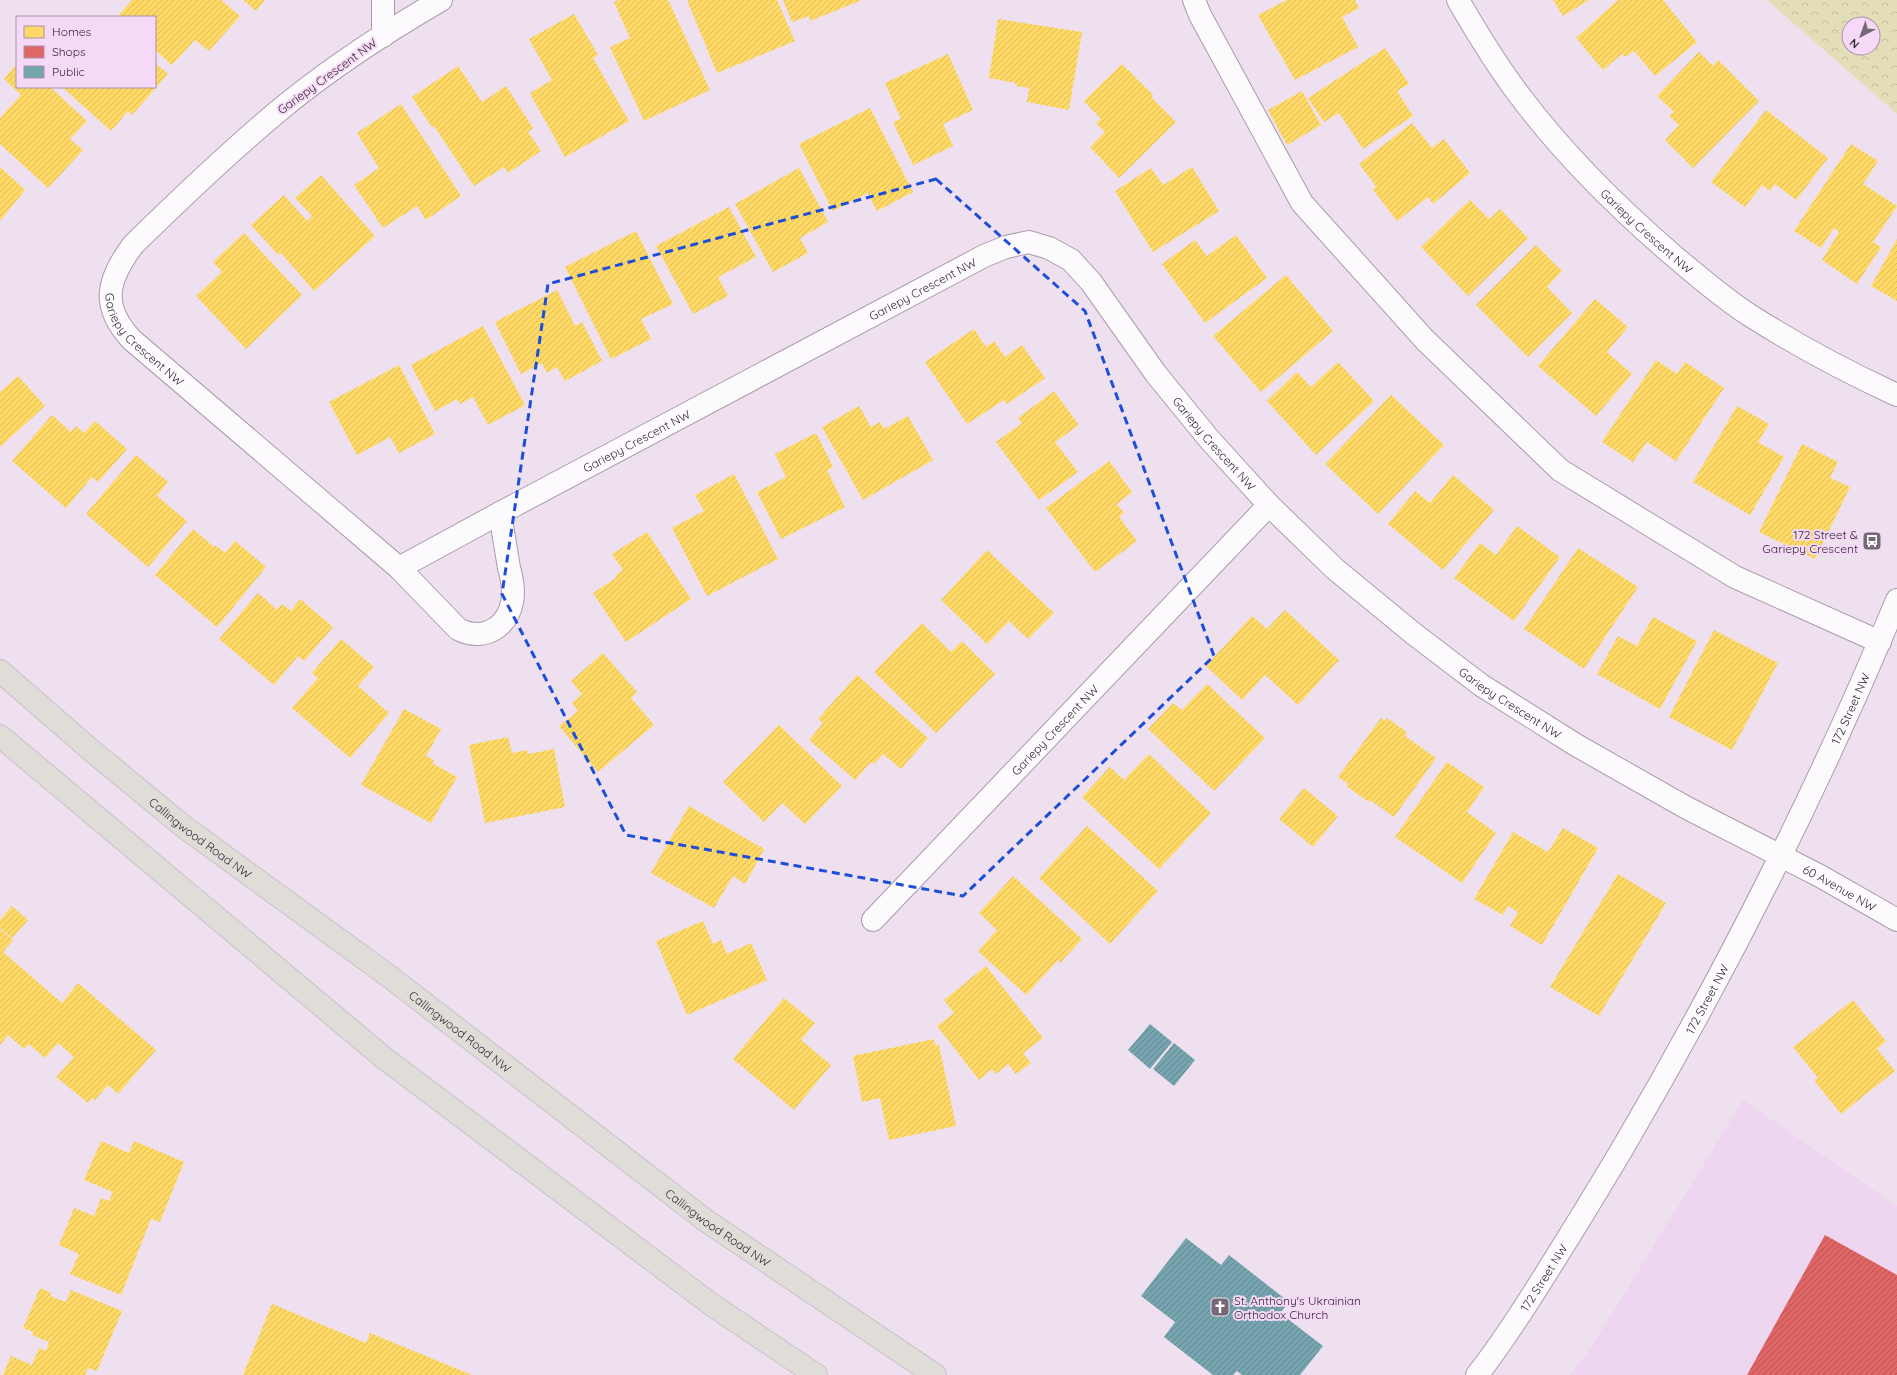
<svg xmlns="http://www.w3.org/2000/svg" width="1897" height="1375" font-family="Quicksand,sans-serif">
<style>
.built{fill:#eed6f0}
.forest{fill:url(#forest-crowns);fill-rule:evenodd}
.homes{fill:url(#homes-hatch)}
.shops{fill:url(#shops-hatch)}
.public{fill:url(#public-hatch)}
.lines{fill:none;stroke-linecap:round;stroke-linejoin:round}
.minor-casing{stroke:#a99daa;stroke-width:24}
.major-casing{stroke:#c9c1c9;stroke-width:24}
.minor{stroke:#fdfafd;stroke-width:22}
.major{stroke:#e0ddd9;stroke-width:22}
.marked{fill:none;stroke:#1d4ed8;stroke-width:3;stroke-dasharray:8 5;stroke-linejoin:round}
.labels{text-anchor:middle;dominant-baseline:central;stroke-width:4;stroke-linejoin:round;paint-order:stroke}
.street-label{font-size:12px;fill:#332934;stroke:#f5d9f7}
.poi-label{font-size:12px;fill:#332934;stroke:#f5d9f7;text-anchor:end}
</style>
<defs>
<pattern id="forest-crowns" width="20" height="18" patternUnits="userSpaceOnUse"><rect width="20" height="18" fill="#e4deb8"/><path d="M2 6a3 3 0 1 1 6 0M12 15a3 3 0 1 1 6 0" fill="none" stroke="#c4be9f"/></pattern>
<pattern id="homes-hatch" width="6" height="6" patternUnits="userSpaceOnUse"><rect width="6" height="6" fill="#ffd966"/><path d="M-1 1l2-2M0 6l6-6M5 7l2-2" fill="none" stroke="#dbba59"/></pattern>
<pattern id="shops-hatch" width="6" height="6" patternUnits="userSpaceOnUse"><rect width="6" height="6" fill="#e06666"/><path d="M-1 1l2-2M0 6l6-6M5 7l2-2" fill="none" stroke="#b65455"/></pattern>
<pattern id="public-hatch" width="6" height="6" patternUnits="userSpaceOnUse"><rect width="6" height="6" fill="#76a5af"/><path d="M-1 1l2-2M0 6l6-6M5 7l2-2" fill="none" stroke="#61868f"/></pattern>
</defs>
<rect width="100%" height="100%" fill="#efe0f0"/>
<path class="built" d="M 1743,1100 L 1897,1206 L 1897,1375 L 1570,1375 L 1590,1349 Z"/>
<path class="forest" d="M 1767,0 L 1897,0 L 1897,114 ZM 1849,24 L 1873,24 L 1873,48 L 1849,48 Z"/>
<g class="homes">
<path d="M 132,0 L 221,0 L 240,16 L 209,51 L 195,40 L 172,65 L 155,50 L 155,17 L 117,17 Z"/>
<path d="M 243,0 L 265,0 L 256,11 Z"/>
<path d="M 619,0 L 668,0 L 710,90 L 644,121 L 610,47 L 630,38 L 614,2 Z"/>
<path d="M 687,0 L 777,0 L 795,41 L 717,73 Z"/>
<path d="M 783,0 L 862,0 L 810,21 L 809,16 L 792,22 Z"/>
<path d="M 1287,0 L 1355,0 L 1359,8 L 1342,17 L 1358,47 L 1295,80 L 1258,15 Z"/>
<path d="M 1553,0 L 1589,0 L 1563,16 Z"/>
<path d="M 1618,0 L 1663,0 L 1697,42 L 1655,76 L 1634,51 L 1625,57 L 1622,54 L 1603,70 L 1576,38 Z"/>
<path d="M 574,14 L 598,55 L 593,58 L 629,121 L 565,157 L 530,93 L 552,80 L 529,39 Z"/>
<path d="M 998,19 L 1082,32 L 1069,110 L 1027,102 L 1029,88 L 1016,86 L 1016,83 L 989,78 Z"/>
<path d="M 1385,48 L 1409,84 L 1397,91 L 1413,116 L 1363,149 L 1339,113 L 1324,122 L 1308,98 Z"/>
<path d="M 1699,52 L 1713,66 L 1718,60 L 1759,101 L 1693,168 L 1665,140 L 1679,125 L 1669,116 L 1674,112 L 1657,96 Z"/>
<path d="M 948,54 L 973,110 L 943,124 L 953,146 L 913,165 L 893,122 L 901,119 L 885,83 Z"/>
<path d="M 155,63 L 168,74 L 132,115 L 128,111 L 111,131 L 62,87 L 155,87 Z"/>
<path d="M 17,64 L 17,87 L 50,87 L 87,121 L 70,139 L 83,150 L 48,188 L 0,144 L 0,118 L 21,95 L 4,79 Z"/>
<path d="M 1122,64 L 1153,95 L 1151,97 L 1176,122 L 1119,178 L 1090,147 L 1105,132 L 1096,123 L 1101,119 L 1084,101 Z"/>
<path d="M 458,66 L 482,102 L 506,86 L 533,128 L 528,132 L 541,151 L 508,173 L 504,167 L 474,186 L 434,126 L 432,127 L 412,97 Z"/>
<path d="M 1302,91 L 1321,125 L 1287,145 L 1268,110 Z"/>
<path d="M 401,104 L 461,196 L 426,220 L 417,206 L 383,228 L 354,185 L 379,168 L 357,133 Z"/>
<path d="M 870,108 L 913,192 L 877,211 L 868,193 L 833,211 L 799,144 Z"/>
<path d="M 1766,110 L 1828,158 L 1796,200 L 1775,184 L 1770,191 L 1762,185 L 1745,207 L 1711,182 Z"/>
<path d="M 1412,123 L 1432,148 L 1444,139 L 1470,173 L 1433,204 L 1428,197 L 1397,221 L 1373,190 L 1376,186 L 1359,164 Z"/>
<path d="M 1851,144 L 1878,161 L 1863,184 L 1897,206 L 1873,242 L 1881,247 L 1857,284 L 1822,260 L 1839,232 L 1834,228 L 1821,248 L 1794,231 Z"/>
<path d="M 0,167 L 25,190 L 0,221 Z"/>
<path d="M 1192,167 L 1219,211 L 1153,252 L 1115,191 L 1151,168 L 1163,185 Z"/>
<path d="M 799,168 L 828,222 L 800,238 L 808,253 L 773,272 L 735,204 Z"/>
<path d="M 321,175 L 375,236 L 314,291 L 281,253 L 278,255 L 251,225 L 284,195 L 307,221 L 312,216 L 295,198 Z"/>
<path d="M 1470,200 L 1489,219 L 1500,209 L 1528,238 L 1468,296 L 1421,247 Z"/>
<path d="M 729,207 L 756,257 L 718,277 L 728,296 L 693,314 L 656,246 Z"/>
<path d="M 636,231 L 673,304 L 641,319 L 651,339 L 611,359 L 565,267 Z"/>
<path d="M 244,233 L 302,295 L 246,349 L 196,296 L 222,272 L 213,262 Z"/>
<path d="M 1236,235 L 1267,278 L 1205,323 L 1162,264 L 1195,240 L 1207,256 Z"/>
<path d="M 1897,239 L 1897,301 L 1871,286 Z"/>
<path d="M 1536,245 L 1562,271 L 1547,287 L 1572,313 L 1528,357 L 1476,305 Z"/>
<path d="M 1286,275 L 1333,331 L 1261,392 L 1213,336 Z"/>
<path d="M 557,290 L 575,326 L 582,322 L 602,361 L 565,381 L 557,367 L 547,373 L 542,363 L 521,374 L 495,322 Z"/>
<path d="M 1595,299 L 1628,327 L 1607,352 L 1632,374 L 1596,416 L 1538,366 Z"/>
<path d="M 483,326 L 525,405 L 488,425 L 473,397 L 460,404 L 457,399 L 435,411 L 411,365 Z"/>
<path d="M 974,329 L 986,347 L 994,341 L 1005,357 L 1022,345 L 1045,378 L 1007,404 L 1004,400 L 967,424 L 925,362 Z"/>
<path d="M 1656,360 L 1677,374 L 1685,362 L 1724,388 L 1676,461 L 1647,442 L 1633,462 L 1602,442 Z"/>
<path d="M 1338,362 L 1374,401 L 1316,455 L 1267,401 L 1297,372 L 1311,387 Z"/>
<path d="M 399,365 L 435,434 L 399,453 L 390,437 L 357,455 L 329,402 Z"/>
<path d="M 18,376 L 45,406 L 0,447 L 0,392 Z"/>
<path d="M 1054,391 L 1079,425 L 1055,442 L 1078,472 L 1039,500 L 996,442 L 1022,423 L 1018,418 Z"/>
<path d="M 1391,395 L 1444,445 L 1378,514 L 1325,464 Z"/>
<path d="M 859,406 L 871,427 L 880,422 L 884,429 L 908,416 L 933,460 L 863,500 L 822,427 Z"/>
<path d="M 1737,406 L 1769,424 L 1758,442 L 1784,457 L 1750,515 L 1693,482 Z"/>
<path d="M 52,415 L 71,432 L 76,426 L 84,433 L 95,421 L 127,449 L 98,482 L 92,477 L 66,508 L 12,461 Z"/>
<path d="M 816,433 L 833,467 L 827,470 L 845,507 L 781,539 L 757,492 L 786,477 L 775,454 Z"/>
<path d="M 1802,444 L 1838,462 L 1830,478 L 1850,487 L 1815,559 L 1759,532 Z"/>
<path d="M 136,455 L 168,482 L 157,496 L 187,521 L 148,567 L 86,514 Z"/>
<path d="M 1109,461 L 1132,492 L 1117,504 L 1124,513 L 1119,517 L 1137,541 L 1095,572 L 1046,508 Z"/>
<path d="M 734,474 L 778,559 L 707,596 L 672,528 L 704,511 L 695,495 Z"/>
<path d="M 1453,475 L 1494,510 L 1443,570 L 1388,524 L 1415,491 L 1430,503 Z"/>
<path d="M 1517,526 L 1560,557 L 1514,621 L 1454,578 L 1480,543 L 1496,555 Z"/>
<path d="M 193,529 L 214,547 L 215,545 L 225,553 L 235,541 L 266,567 L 217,627 L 155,575 Z"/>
<path d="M 647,532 L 691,599 L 626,642 L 593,593 L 616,578 L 615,576 L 623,570 L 612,554 Z"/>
<path d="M 1578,548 L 1638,587 L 1584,669 L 1524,629 Z"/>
<path d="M 987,550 L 1054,613 L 1028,639 L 1009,621 L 987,644 L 941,600 Z"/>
<path d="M 258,593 L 277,610 L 282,604 L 291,611 L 300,599 L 333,627 L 304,661 L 298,656 L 274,685 L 219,639 Z"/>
<path d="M 1285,610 L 1339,660 L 1298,705 L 1265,675 L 1242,700 L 1206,666 L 1252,616 L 1267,629 Z"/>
<path d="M 1653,617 L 1697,641 L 1660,709 L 1597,674 L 1618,636 L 1637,646 Z"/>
<path d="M 922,623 L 951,652 L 962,641 L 995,674 L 936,733 L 874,672 Z"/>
<path d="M 1714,630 L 1778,663 L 1732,750 L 1669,717 Z"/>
<path d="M 341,639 L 374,667 L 358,686 L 389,713 L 350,758 L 292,708 L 318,678 L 312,673 Z"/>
<path d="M 603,653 L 637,692 L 631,698 L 654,725 L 598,772 L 559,726 L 578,711 L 572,703 L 582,694 L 571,681 Z"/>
<path d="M 857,675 L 928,738 L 901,769 L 883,754 L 874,764 L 871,762 L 855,780 L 809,740 L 823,723 L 818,719 Z"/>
<path d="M 1207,684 L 1265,738 L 1214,791 L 1148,729 L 1173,703 L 1182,710 Z"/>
<path d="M 404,709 L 441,729 L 426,756 L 434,760 L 432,763 L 457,777 L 431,823 L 361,785 Z"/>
<path d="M 1381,718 L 1385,721 L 1387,718 L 1407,732 L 1405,736 L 1436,758 L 1394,817 L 1370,800 L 1369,802 L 1346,786 L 1348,784 L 1338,777 Z"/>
<path d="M 779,725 L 842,786 L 805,824 L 782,803 L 764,822 L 723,782 Z"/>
<path d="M 508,737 L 512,753 L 527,750 L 528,754 L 554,749 L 565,807 L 485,823 L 469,745 Z"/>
<path d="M 1149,754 L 1211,813 L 1159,869 L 1082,797 L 1110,767 L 1124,780 Z"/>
<path d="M 1447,762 L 1484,787 L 1467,812 L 1496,833 L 1462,883 L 1395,837 Z"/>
<path d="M 1304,788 L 1338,816 L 1313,847 L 1279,819 Z"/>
<path d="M 689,806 L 764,849 L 745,884 L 733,876 L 714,908 L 651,873 Z"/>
<path d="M 1087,826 L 1158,891 L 1110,944 L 1039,878 Z"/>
<path d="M 1563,828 L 1598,848 L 1542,945 L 1510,926 L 1518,912 L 1508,906 L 1503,915 L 1474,899 L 1513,832 L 1548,852 Z"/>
<path d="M 1618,874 L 1666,903 L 1599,1016 L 1550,987 Z"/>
<path d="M 1013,876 L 1082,939 L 1060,963 L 1058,960 L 1026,995 L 978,951 L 997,930 L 979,913 Z"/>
<path d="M 12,906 L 28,920 L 12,938 L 0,928 L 0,920 Z"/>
<path d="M 703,921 L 713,944 L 721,940 L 727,954 L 751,943 L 767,980 L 687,1015 L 656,941 Z"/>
<path d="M 0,929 L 13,940 L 3,952 L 62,1003 L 78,983 L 156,1050 L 118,1094 L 108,1085 L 95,1100 L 92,1098 L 88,1103 L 56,1077 L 74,1057 L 58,1043 L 45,1058 L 29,1044 L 24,1049 L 8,1035 L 0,1045 Z"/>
<path d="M 986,966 L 1043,1038 L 1023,1053 L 1031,1063 L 1016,1074 L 1008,1064 L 996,1074 L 992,1069 L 979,1080 L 937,1026 L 954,1013 L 944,1000 Z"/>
<path d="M 784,998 L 815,1023 L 801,1040 L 831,1065 L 794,1110 L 733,1059 Z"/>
<path d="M 1853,1000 L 1886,1041 L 1877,1049 L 1895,1071 L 1841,1114 L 1814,1080 L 1818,1078 L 1793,1047 Z"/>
<path d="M 934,1039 L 935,1045 L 939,1045 L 956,1126 L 889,1140 L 880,1098 L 862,1102 L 853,1056 Z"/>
<path d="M 101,1141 L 129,1153 L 134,1141 L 184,1162 L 160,1222 L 151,1219 L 121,1295 L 70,1274 L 79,1254 L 59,1245 L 74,1208 L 94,1216 L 101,1198 L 109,1201 L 113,1192 L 84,1180 Z"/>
<path d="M 40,1288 L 51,1293 L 50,1296 L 66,1302 L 71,1290 L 122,1311 L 97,1371 L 88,1368 L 85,1375 L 3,1375 L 11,1356 L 32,1365 L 39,1348 L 46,1351 L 49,1342 L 32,1335 L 33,1332 L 23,1328 Z"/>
<path d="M 272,1304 L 366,1343 L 370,1333 L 472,1375 L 243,1375 Z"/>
</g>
<path class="shops" d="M 1825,1235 L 1897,1275 L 1897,1375 L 1747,1375 Z"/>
<g class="public">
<path d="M 1150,1024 L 1172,1042 L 1150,1069 L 1128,1050 Z"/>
<path d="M 1174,1043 L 1195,1060 L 1174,1086 L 1153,1069 Z"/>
<path d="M 1186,1238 L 1221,1265 L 1229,1255 L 1289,1302 L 1280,1313 L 1323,1346 L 1300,1375 L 1242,1375 L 1237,1371 L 1233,1375 L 1213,1375 L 1164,1337 L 1175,1322 L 1141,1296 Z"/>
</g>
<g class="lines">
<g class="minor-casing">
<g id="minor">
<path id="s1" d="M 441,0 C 384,33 326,71 276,113 C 226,155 179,200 133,245 C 107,280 100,306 132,340 L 399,568 L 500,513 L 984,256 L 1006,247 L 1029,242 L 1049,248 L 1071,260 L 1091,282 L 1156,374 L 1209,439 L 1269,505 L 1335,569 L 1414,634 L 1481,685 L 1576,745 L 1687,808 L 1820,876 L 1897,920"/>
<path d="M 1194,0 L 1200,15 L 1302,203 L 1425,340 L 1560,470 L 1735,577 L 1880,642"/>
<path id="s2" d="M 1458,0 C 1477,33 1497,66 1520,96 C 1565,156 1618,208 1675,257 C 1699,277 1724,299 1751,316 C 1798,346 1847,372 1897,395"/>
<path d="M 383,36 L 383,0"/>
<path d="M 399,568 L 458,629 C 487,644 513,623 513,592 C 513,584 511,575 509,568 C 506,549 503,531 500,513"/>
<path id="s3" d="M 873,920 L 1269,505"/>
<path id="s4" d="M 1477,1375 C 1498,1349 1517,1319 1535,1291 C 1564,1245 1593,1198 1621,1151 C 1725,974 1818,790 1897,600"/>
</g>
</g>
<g class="major-casing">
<g id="major">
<path id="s5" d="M 0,671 L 92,751 L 183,826 L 390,977 L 705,1220 L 935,1375"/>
<path d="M 0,736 L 384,1058 L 712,1305 L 816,1375"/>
</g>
</g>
<use href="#minor" class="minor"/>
<use href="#major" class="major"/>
</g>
<path class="marked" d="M 936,179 L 1085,311 L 1214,656 L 963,896 L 626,835 L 502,594 L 548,284 Z"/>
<defs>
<g id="bus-square" transform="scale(1)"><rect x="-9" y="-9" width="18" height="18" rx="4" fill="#756976" stroke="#f5d9f7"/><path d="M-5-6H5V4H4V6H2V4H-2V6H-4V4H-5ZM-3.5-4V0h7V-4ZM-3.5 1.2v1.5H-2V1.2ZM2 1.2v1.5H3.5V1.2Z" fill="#fff"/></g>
<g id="church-square" transform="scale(1)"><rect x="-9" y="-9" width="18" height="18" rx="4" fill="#756976" stroke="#f5d9f7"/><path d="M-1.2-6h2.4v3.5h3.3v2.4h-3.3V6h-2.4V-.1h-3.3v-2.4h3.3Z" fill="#fff"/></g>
</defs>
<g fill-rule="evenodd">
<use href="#bus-square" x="1872" y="541"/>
<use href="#church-square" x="1220" y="1307"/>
</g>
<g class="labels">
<g class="street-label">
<text transform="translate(327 76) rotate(-36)">Gariepy Crescent NW</text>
<text stroke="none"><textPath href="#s2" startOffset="300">Gariepy Crescent NW</textPath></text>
<text stroke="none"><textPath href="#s1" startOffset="1446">Gariepy Crescent NW</textPath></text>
<text stroke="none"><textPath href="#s1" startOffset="508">Gariepy Crescent NW</textPath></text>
<text stroke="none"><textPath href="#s1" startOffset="1122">Gariepy Crescent NW</textPath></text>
<text stroke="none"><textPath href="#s1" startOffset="1842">Gariepy Crescent NW</textPath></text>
<text stroke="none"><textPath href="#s1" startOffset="2237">Gariepy Crescent NW</textPath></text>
<text stroke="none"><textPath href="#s4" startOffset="765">172 Street NW</textPath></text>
<text stroke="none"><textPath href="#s3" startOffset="263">Gariepy Crescent NW</textPath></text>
<text stroke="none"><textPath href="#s5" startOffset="261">Callingwood Road NW</textPath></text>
<text stroke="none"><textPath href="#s1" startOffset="2615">60 Avenue NW</textPath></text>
<text stroke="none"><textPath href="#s4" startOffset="441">172 Street NW</textPath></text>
<text stroke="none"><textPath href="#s5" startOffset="585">Callingwood Road NW</textPath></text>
<text stroke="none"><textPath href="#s5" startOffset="909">Callingwood Road NW</textPath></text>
<text stroke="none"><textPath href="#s4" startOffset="118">172 Street NW</textPath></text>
</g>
<g class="poi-label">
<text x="1858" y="534">172 Street &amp;<tspan x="1858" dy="14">Gariepy Crescent</tspan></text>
<text x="1234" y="1300" text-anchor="start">St. Anthony's Ukrainian<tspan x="1234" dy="14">Orthodox Church</tspan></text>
</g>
</g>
<rect x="16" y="16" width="140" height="72" fill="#f5d9f7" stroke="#a793a9"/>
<rect x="24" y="26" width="20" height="12" fill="#ffd966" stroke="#a793a9"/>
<text x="52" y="36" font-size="12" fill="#332934">Homes</text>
<rect x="24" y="46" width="20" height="12" fill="#e06666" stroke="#a793a9"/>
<text x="52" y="56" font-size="12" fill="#332934">Shops</text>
<rect x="24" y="66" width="20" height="12" fill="#76a5af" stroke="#a793a9"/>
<text x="52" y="76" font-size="12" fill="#332934">Public</text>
<g transform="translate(1861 36) rotate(221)"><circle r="19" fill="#f5d9f7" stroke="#a793a9"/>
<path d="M0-3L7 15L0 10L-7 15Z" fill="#756976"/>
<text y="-6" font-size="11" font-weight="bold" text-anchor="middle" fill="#332934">N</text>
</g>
</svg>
